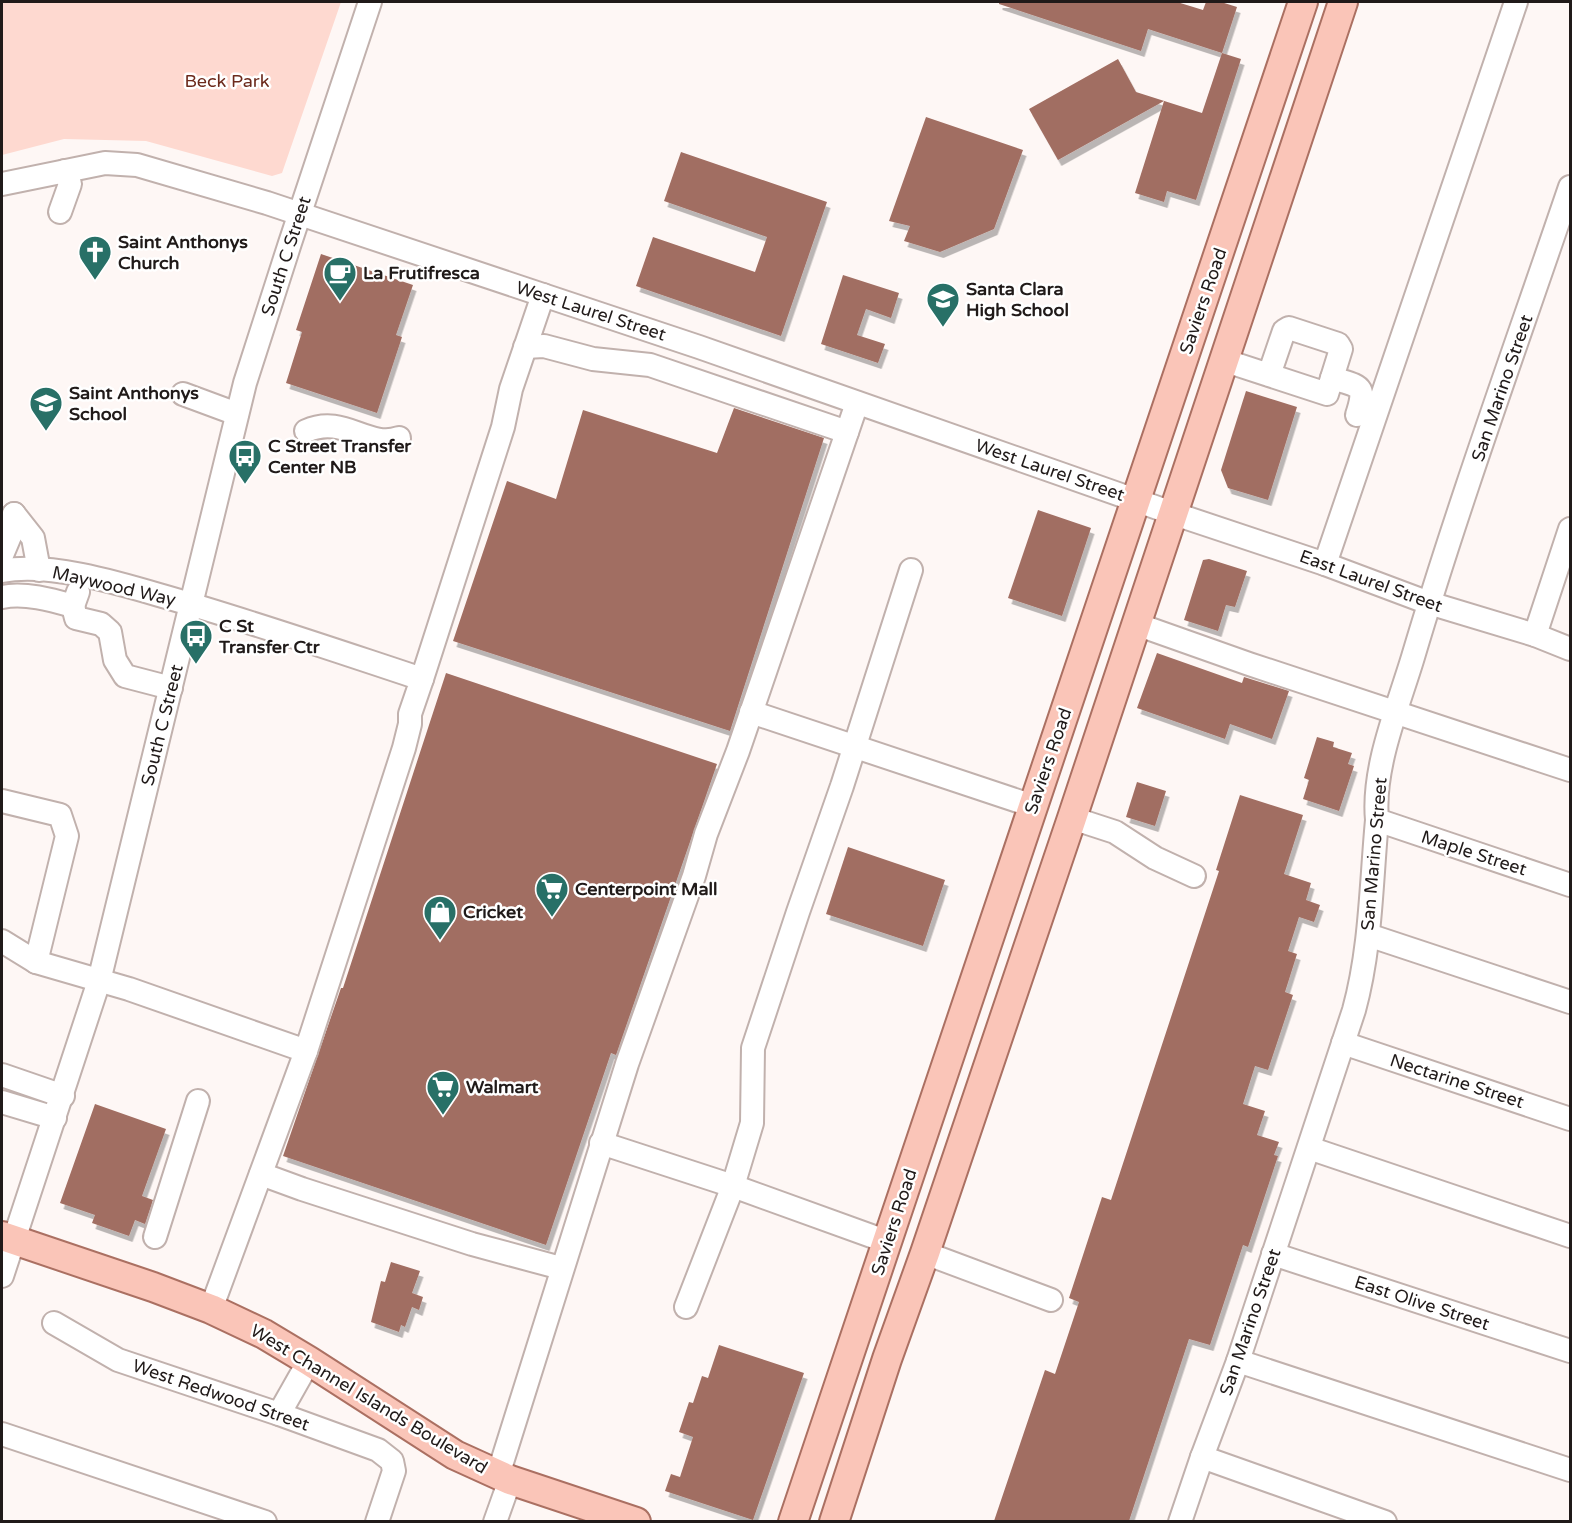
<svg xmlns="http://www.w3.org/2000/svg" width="1572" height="1523" font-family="'Varela Round',sans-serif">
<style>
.green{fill:#fed9d0}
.building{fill:#a16e62;filter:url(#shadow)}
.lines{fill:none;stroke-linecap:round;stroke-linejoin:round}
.minor-casing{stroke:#c1b1ad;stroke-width:26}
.major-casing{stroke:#ab7062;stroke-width:32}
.minor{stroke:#fff;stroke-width:22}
.major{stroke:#fac5b8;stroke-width:28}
.labels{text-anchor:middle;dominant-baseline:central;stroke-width:5;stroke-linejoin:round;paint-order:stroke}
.park-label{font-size:18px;fill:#6c2a1c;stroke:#fff}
.poi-label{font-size:18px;font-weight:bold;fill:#201a19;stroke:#fff;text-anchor:start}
.street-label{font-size:18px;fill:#201a19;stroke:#fff}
</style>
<defs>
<filter id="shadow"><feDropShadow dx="3.5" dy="6" stdDeviation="0" flood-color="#0004"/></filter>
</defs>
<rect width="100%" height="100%" fill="#fef7f5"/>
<path class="green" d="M 2,2 L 341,2 L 282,173 L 272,176 L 146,141 L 64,139 L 2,155 Z"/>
<g class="building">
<path d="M 999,2 L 1177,2 L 1203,10 L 1206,2 L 1221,2 L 1237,7 L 1222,53 L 1148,29 L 1141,51 L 999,4 Z"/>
<path d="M 1222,53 L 1241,59 L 1196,200 L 1167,191 L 1164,202 L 1135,193 L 1164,101 L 1058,160 L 1029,109 L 1118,59 L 1136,92 L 1202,113 Z"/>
<path d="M 926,117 L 1023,150 L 994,229 L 940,252 L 904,241 L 910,226 L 889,221 Z"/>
<path d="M 681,152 L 827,202 L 781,336 L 636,286 L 653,237 L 755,272 L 767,237 L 664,201 Z"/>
<path d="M 321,254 L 413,285 L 396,335 L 402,337 L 377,413 L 286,383 L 302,332 L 296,330 Z"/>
<path d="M 843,275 L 899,293 L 891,318 L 866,309 L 857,335 L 885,344 L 878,363 L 821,344 Z"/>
<path d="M 1246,391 L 1297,407 L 1268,500 L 1228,488 L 1221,470 Z"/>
<path d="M 734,408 L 824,438 L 730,731 L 453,641 L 507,481 L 556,499 L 583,410 L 717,453 Z"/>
<path d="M 1038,510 L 1091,528 L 1062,616 L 1008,598 Z"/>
<path d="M 1209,559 L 1247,571 L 1235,607 L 1226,605 L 1218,631 L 1184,620 L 1203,560 Z"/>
<path d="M 1157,653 L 1242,683 L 1244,677 L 1289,691 L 1272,739 L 1230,724 L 1225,739 L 1137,708 Z"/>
<path d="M 446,673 L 717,764 L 616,1055 L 611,1053 L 546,1245 L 283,1156 L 341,988 L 343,988 Z"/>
<path d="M 1317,737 L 1334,742 L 1333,747 L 1352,753 L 1348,764 L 1354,766 L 1339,811 L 1303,799 L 1309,780 L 1304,778 Z"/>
<path d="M 1137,782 L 1166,791 L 1155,826 L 1126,817 Z"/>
<path d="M 1240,795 L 1303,815 L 1284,874 L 1311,883 L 1306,900 L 1320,905 L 1314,922 L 1299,917 L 1288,951 L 1297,954 L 1285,992 L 1293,995 L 1268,1070 L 1255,1066 L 1243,1104 L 1265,1111 L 1257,1135 L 1279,1142 L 1274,1155 L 1278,1156 L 1248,1247 L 1243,1245 L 1210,1345 L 1189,1339 L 1129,1521 L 994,1521 L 1045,1370 L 1055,1374 L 1079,1302 L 1069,1298 L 1102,1197 L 1111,1200 L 1219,871 L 1216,870 Z"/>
<path d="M 848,847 L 945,880 L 923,946 L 826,914 Z"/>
<path d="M 95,1104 L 166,1129 L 142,1196 L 153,1200 L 145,1224 L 135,1220 L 129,1236 L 92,1223 L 95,1215 L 60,1203 Z"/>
<path d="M 391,1262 L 420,1271 L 412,1293 L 423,1297 L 419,1310 L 412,1307 L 405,1327 L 401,1325 L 399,1332 L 371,1322 L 381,1281 L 385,1282 Z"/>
<path d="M 719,1345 L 804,1373 L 753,1520 L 665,1491 L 671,1474 L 680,1477 L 693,1437 L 679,1432 L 689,1402 L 693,1403 L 702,1376 L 708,1378 Z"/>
</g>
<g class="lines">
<g class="minor-casing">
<g id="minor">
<path d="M 2,184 L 105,163 L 137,165 L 267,203 L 699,347 L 1172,513 L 1325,564 L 1429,603 L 1535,635 L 1570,649"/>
<path d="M 60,212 L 70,184 L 65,171"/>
<path d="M 525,347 L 544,346 L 593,359 L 650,365 L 847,432"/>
<path d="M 1223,360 L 1327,394 L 1341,349 L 1338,344 L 1289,328 L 1284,331 L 1269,375"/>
<path d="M 1332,378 C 1360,387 1367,384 1357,415"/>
<path d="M 183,394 L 237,414"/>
<path d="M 306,431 C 344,414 367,449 399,438"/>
<path d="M 14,514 L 33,538 L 39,570"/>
<path d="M 2,555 L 10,536 L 14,514"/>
<path d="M 1325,564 L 1516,2"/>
<path d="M 2,571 C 47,562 115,582 159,595 C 247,620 334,650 422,679 L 410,714 L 410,724 L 404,748 L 306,1051 L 129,989 L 36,962 L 2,941"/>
<path d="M 2,597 C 24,592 52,600 73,606 L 78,592"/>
<path d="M 73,606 L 76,618 L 101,624 L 110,632 L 115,660 L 125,676 L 171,688"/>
<path d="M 1136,624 L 1249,664 L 1570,770"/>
<path d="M 1535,635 L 1570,529"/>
<path d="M 422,679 L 503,427 L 511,389 L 543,295"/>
<path d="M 751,712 L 1033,806"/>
<path d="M 2,801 L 60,815 L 67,836 L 36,962"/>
<path d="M 1072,818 L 1115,832 L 1155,858 L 1194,876"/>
<path d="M 1377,820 L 1570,885"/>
<path d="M 1368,935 L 1570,1002"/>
<path d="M 1343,1043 L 1570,1119"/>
<path d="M 2,1075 L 63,1096"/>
<path d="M 2,1102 L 55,1118"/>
<path d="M 601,1143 L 733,1186 L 888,1242"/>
<path d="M 1309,1148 L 1570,1236"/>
<path d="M 261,1174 L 302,1189 L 472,1244 L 561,1268"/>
<path d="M 155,1237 L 198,1101"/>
<path d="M 925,1253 L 1051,1300"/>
<path d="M 1273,1254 L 1570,1351"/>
<path d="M 2,1276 L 99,981 L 245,383 L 290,243 L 370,2"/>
<path d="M 686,1307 L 733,1186 L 752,1123 L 753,1048 L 798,912 L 842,786 L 911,570"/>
<path d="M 211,1309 L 306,1051"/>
<path d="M 54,1323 L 118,1360 L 279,1414 L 378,1450 L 392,1461 L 394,1471 L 377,1522"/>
<path d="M 1238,1361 L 1570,1470"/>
<path d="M 279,1414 L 309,1361"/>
<path d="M 2,1434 L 265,1522"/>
<path d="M 1202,1457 L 1385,1522"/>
<path d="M 498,1475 L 627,1064 L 694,876 L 706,834 L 738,751 L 857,403"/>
<path d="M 495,1522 L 510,1480"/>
<path d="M 1180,1522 L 1202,1457 L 1238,1361 L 1354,1010 C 1371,948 1371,884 1377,820 C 1372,768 1398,707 1413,657 C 1460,499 1517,343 1570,187"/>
</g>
</g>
<g class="major-casing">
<g id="major">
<path d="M 2,1236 L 153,1287 L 211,1309 L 264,1334 L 309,1361 L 455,1455 L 510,1480 L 636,1522"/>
<path d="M 793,1522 L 1303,2"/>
<path d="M 834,1522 L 887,1359 L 925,1253 L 1072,818 L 1343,2"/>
</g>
</g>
<use href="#minor" class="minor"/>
<use href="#major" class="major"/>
</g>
<defs>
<g id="church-pin" transform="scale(1.725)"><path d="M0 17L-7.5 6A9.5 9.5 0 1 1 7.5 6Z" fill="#287067" stroke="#fff"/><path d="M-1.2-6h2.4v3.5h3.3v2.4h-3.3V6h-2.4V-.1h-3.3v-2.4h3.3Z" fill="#fff"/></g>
<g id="cafe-pin" transform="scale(1.725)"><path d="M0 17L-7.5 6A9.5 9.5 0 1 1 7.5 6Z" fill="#287067" stroke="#fff"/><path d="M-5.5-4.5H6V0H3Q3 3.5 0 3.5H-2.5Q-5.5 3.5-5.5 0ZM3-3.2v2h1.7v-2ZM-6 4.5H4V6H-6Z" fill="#fff"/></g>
<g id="school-pin" transform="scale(1.725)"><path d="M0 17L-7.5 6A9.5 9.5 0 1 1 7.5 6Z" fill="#287067" stroke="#fff"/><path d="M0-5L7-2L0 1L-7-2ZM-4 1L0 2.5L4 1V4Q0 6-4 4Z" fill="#fff"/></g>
<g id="bus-pin" transform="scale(1.725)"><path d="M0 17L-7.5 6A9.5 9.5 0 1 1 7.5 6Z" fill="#287067" stroke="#fff"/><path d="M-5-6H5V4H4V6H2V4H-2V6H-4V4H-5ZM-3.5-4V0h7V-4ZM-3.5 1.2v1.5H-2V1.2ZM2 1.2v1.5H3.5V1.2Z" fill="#fff"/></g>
<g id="supermarket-pin" transform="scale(1.725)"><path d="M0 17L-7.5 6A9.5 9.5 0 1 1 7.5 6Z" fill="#287067" stroke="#fff"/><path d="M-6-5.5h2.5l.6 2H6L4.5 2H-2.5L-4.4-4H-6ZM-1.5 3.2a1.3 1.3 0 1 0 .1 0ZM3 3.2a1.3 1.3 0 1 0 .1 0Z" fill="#fff"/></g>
<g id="shop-pin" transform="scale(1.725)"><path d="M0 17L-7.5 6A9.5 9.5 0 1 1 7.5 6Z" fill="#287067" stroke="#fff"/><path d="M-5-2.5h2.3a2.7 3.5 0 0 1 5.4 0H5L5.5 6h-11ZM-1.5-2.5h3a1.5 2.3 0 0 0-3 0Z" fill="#fff"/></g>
</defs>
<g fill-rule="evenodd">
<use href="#church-pin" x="95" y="252"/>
<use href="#cafe-pin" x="340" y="273"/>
<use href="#school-pin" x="943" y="299"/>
<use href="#school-pin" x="46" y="403"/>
<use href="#bus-pin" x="245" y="456"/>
<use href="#bus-pin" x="196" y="636"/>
<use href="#supermarket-pin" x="552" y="889"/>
<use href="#shop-pin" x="440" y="912"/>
<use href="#supermarket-pin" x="443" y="1087"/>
</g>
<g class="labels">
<g class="park-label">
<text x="227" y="81">Beck Park</text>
</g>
<g class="poi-label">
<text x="118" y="242">Saint Anthonys<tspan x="118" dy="21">Church</tspan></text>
<text x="363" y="273">La Frutifresca</text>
<text x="966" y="289">Santa Clara<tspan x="966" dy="21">High School</tspan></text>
<text x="69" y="393">Saint Anthonys<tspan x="69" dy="21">School</tspan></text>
<text x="268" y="446">C Street Transfer<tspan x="268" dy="21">Center NB</tspan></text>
<text x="219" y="626">C St<tspan x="219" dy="21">Transfer Ctr</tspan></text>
<text x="575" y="889">Centerpoint Mall</text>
<text x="463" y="912">Cricket</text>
<text x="466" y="1087">Walmart</text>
</g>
<g class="street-label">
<text transform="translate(286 256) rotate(-72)">South C Street</text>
<text transform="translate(1203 301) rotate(-71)">Saviers Road</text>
<text transform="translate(591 311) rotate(18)">West Laurel Street</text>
<text transform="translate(1502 388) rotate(-71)">San Marino Street</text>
<text transform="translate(1050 470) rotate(19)">West Laurel Street</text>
<text transform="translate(1371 581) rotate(20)">East Laurel Street</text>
<text transform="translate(114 586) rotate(13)">Maywood Way</text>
<text transform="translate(162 725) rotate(-76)">South C Street</text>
<text transform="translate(1048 761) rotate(-71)">Saviers Road</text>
<text transform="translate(1474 853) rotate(18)">Maple Street</text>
<text transform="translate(1374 854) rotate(-85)">San Marino Street</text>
<text transform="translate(1457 1081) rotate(18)">Nectarine Street</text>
<text transform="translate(894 1222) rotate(-72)">Saviers Road</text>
<text transform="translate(1422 1303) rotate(18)">East Olive Street</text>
<text transform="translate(1250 1322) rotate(-71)">San Marino Street</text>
<text transform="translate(221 1395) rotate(19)">West Redwood Street</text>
<text transform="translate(369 1399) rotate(31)">West Channel Islands Boulevard</text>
</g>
</g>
<rect width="1572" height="1523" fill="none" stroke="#201a19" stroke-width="6"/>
</svg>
